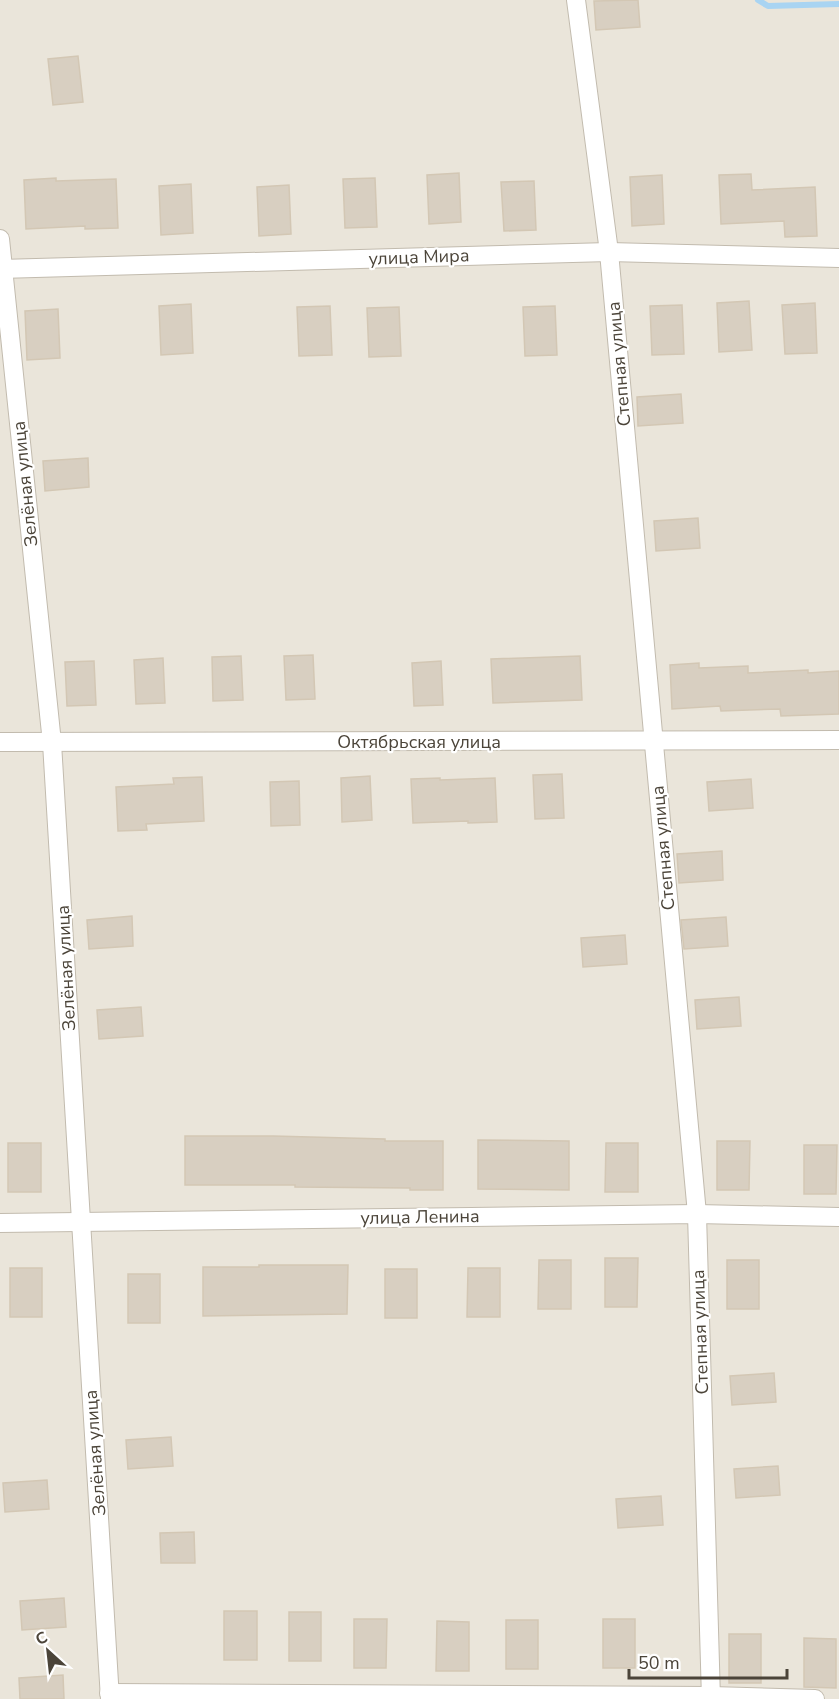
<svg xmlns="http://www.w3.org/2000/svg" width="839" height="1699" font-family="'Nunito Sans',sans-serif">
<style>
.residential{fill:#eae5da}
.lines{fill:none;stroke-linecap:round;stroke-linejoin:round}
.stream{stroke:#a9d4f2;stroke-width:6}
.building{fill:#d8cfc1;stroke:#d3c7b4;stroke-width:1.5}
.street-casing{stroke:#c2bbae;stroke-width:20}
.street{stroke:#fff;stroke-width:18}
.labels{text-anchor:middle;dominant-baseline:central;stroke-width:4.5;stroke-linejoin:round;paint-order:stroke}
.street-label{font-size:18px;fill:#4b4439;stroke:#fff}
</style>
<rect width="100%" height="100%" fill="#f6f3ec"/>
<rect class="residential" x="0" y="0" width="839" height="1699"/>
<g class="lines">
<path class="stream" d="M 758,0 L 768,6 L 839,4"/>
</g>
<g class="building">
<path d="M 638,0 L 640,27 L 596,30 L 594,1 Z"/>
<path d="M 78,56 L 83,102 L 53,105 L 48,59 Z"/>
<path d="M 459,173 L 461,222 L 429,224 L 427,175 Z"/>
<path d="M 751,174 L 752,190 L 815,187 L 817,236 L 785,237 L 784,221 L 721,224 L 719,175 Z"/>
<path d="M 662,175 L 664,224 L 632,226 L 630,177 Z"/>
<path d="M 56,178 L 56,181 L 116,179 L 118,228 L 85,229 L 85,226 L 26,229 L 24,180 Z"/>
<path d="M 375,178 L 377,227 L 345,228 L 343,179 Z"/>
<path d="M 534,181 L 536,230 L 504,231 L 501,182 Z"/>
<path d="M 191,184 L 193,233 L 161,235 L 159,186 Z"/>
<path d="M 289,185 L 291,234 L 259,236 L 257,187 Z"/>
<path d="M 749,301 L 752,350 L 719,352 L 717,303 Z"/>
<path d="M 815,303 L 817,353 L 785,354 L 782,305 Z"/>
<path d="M 191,304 L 193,353 L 161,355 L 159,306 Z"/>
<path d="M 682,305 L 684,354 L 652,355 L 650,306 Z"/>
<path d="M 330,306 L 332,355 L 299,356 L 297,307 Z"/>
<path d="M 555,306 L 557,355 L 525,356 L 523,307 Z"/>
<path d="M 399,307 L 401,356 L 369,357 L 367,308 Z"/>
<path d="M 58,309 L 60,358 L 27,360 L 25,311 Z"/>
<path d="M 681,394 L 683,423 L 638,426 L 637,397 Z"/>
<path d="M 88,458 L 89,487 L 45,491 L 43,461 Z"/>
<path d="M 698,518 L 700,548 L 656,551 L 654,521 Z"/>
<path d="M 313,655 L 315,699 L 286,700 L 284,656 Z"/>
<path d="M 241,656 L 243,700 L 213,701 L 212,657 Z"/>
<path d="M 580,656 L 582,700 L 493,703 L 491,659 Z"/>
<path d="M 163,658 L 165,703 L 136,704 L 134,660 Z"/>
<path d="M 94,661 L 96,705 L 67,706 L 65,662 Z"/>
<path d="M 441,661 L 443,705 L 414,706 L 412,663 Z"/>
<path d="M 699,663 L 699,668 L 748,666 L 748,673 L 808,670 L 808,673 L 839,671 L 839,714 L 781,716 L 780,709 L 721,711 L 720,706 L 672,709 L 670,665 Z"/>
<path d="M 562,774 L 564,818 L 535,819 L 533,775 Z"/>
<path d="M 370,776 L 372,820 L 342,822 L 341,778 Z"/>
<path d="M 202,777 L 204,821 L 146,824 L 147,830 L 118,831 L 116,787 L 174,784 L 173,778 Z"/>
<path d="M 440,778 L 440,780 L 495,778 L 497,822 L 468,823 L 468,821 L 413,823 L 411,779 Z"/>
<path d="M 751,779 L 753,808 L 709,811 L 707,782 Z"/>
<path d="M 299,781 L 300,825 L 271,826 L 270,782 Z"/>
<path d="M 722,851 L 723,880 L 679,883 L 677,854 Z"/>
<path d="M 132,916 L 133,946 L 89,949 L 87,920 Z"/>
<path d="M 726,917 L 728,946 L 684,949 L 681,920 Z"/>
<path d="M 625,935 L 627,964 L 583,967 L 581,938 Z"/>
<path d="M 739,997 L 741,1026 L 697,1029 L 695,1000 Z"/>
<path d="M 141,1007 L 143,1036 L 99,1039 L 97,1010 Z"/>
<path d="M 185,1136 L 273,1136 L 385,1139 L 385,1141 L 443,1141 L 443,1190 L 410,1190 L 410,1188 L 295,1187 L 295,1185 L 185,1185 Z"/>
<path d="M 478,1140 L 569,1141 L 569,1190 L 478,1189 Z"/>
<path d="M 717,1141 L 750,1141 L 749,1190 L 717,1190 Z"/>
<rect x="8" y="1143" width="33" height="49"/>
<path d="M 606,1143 L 638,1143 L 638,1192 L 605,1192 Z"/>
<path d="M 804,1145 L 837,1145 L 836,1194 L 804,1194 Z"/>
<path d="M 605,1258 L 638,1258 L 637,1307 L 605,1307 Z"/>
<path d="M 539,1260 L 571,1260 L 571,1309 L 538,1309 Z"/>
<rect x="727" y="1260" width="32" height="49"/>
<path d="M 259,1265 L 348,1265 L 347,1314 L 203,1316 L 203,1267 L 259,1267 Z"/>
<rect x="10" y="1268" width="32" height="49"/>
<path d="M 468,1268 L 500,1268 L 500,1317 L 467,1317 Z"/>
<rect x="385" y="1269" width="32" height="49"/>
<rect x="128" y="1274" width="32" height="49"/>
<path d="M 774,1373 L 776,1402 L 732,1405 L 730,1376 Z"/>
<path d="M 171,1437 L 173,1466 L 128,1469 L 126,1440 Z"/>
<path d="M 778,1466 L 780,1495 L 736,1498 L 734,1469 Z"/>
<path d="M 47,1480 L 49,1509 L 5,1512 L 3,1483 Z"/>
<path d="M 661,1496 L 663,1525 L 618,1528 L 616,1499 Z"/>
<path d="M 194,1532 L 195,1563 L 161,1563 L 160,1533 Z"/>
<path d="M 64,1598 L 66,1627 L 22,1630 L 20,1601 Z"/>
<rect x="224" y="1611" width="33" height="49"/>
<rect x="289" y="1612" width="32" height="49"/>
<path d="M 354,1619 L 387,1619 L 386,1668 L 354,1668 Z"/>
<rect x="603" y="1619" width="32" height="49"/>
<rect x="506" y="1620" width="32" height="49"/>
<path d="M 437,1621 L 469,1622 L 469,1671 L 436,1671 Z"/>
<rect x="729" y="1634" width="32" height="49"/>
<path d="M 804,1638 L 836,1639 L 836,1688 L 804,1687 Z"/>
<path d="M 63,1675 L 64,1699 L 20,1699 L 19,1678 Z"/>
</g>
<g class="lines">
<g class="street-casing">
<g id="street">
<path d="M 576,0 L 609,252 L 697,1214 L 711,1699"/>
<path d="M 0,239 L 52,743 L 110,1699"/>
<path d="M 0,269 L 609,252 L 839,258"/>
<path d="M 0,742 L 839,740"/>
<path d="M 0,1223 L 697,1214 L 839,1217"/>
<path d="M 109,1693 L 711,1696 L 815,1699"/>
</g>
</g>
<use href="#street" class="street"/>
</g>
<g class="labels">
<g class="street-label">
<text transform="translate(419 257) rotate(-2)">улица Мира</text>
<text transform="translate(619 364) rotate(-95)">Степная улица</text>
<text transform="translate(25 484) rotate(-96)">Зелёная улица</text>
<text x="419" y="742">Октябрьская улица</text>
<text transform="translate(663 848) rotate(-95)">Степная улица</text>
<text transform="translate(66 968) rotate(-93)">Зелёная улица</text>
<text transform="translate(420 1217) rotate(-1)">улица Ленина</text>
<text transform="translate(700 1332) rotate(-92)">Степная улица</text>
<text transform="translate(95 1453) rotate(-94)">Зелёная улица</text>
</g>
</g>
<g transform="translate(48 1651) rotate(333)" stroke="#ffffff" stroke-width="4.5" paint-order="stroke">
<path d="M0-4.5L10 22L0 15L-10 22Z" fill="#4b4439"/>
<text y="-9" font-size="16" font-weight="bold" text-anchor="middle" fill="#4b4439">С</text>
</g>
<path d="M629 1669v9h158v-9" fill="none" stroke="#4b4439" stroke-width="3"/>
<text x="638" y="1669" font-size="18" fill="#4b4439" stroke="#ffffff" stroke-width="4.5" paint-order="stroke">50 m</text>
</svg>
